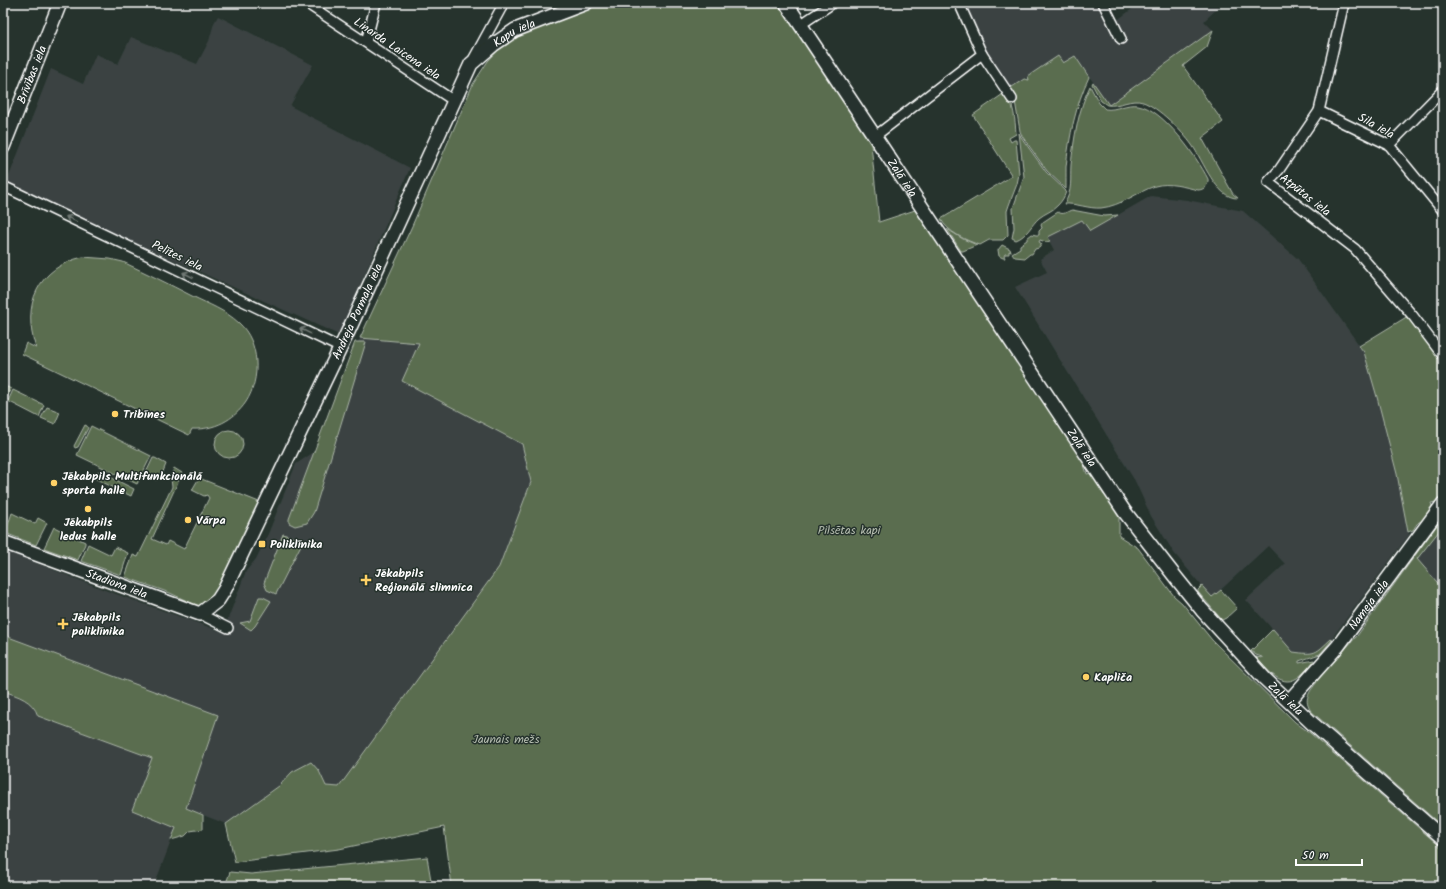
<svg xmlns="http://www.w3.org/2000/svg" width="1446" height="889" font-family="Kalam,sans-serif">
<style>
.built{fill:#3a4342}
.green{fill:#5a6d50;stroke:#acb6a8}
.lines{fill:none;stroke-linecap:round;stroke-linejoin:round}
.street-casing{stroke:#fff;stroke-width:12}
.secondary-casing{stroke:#fff;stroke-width:16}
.street{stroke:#26332d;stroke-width:9}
.secondary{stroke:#26332d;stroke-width:13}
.oneway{stroke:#727a76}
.poi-dot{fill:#ffd166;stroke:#26332d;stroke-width:1.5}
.labels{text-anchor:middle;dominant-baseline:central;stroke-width:3;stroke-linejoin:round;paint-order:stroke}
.street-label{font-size:12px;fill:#fff;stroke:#26332d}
.poi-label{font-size:12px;font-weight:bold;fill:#fff;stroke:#26332d;text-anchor:start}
.park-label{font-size:12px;fill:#b5bdb0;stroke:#26332d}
</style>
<rect width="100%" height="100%" fill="#26332d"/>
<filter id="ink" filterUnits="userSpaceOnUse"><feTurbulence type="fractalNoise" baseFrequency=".025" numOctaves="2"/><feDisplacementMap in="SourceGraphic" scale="8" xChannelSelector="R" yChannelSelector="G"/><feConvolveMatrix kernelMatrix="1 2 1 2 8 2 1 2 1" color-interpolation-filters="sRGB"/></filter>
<g filter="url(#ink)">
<g class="built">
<path d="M 963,3 L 1097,3 L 1108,27 L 1140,3 L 1218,3 L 1220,6 L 1204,21 L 1213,30 L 1109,105 L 1075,56 L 1063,64 L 1058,57 L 1009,89 L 985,55 Z"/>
<path d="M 218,16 L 313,65 L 290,106 L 410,168 L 339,335 L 6,184 L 51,69 L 83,84 L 96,54 L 118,64 L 131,37 L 197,64 L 209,41 L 214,23 Z"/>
<path d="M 1151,196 L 1187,200 L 1243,211 L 1298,259 L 1364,352 L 1380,407 L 1397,474 L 1409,535 L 1332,638 L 1316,653 L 1310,654 L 1293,652 L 1246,600 L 1285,564 L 1268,546 L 1212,598 L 1174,553 L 1151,516 L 1135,481 L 1015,287 L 1047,272 L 1040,259 L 1054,250 L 1047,237 L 1082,220 L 1090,231 Z"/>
<path d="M 360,338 L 420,343 L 403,381 L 522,444 L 531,482 L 499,567 L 339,787 L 326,786 L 319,771 L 292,772 L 279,786 L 226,824 L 185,808 L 218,715 L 3,635 L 3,550 L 105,590 L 223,632 L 246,571 L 256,559 L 268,534 L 296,464 L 317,450 Z"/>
<path d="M 1443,526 L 1443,589 L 1416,559 Z"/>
<path d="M 3,691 L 25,699 L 30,703 L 34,708 L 38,716 L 153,758 L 176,828 L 154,886 L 3,886 Z"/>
</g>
<g class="green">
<path d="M 604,3 L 779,3 L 871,144 L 879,222 L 915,210 L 1082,459 L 1087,474 L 1091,473 L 1104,495 L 1107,494 L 1119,516 L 1119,536 L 1138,548 L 1174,596 L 1182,603 L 1212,640 L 1295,722 L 1310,733 L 1443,849 L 1443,886 L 452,886 L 444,827 L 339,849 L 235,862 L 226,824 L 279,786 L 292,772 L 311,762 L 319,771 L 326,786 L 339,787 L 499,567 L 531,482 L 522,444 L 402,381 L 419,343 L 360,338 L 412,226 L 473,84 L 488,61 L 504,44 L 529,31 Z"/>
<path d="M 1213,30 L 1207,47 L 1183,66 L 1223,122 L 1202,138 L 1233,194 L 1238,198 C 1216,199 1203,160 1192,145 C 1182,131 1158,107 1143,102 C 1131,98 1119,107 1107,105 L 1101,101 L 1092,84 L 1093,82 L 1109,105 Z"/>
<path d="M 1058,56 L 1063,63 L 1075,56 L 1089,77 C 1076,104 1069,137 1066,167 C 1066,175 1066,182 1066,189 L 1047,171 L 1022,136 L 1020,131 L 1015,101 L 1009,89 L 1024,79 L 1029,80 L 1028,76 Z"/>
<path d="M 1090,86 L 1099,103 L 1105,109 C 1116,111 1126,103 1138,105 C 1163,109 1197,157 1208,179 C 1209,185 1204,190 1198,190 C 1185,187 1169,182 1155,186 C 1137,192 1121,206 1101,208 C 1089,209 1076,203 1064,204 C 1073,191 1070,179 1071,165 C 1074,139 1078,110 1090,86 Z"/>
<path d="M 1006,92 C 1014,106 1015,118 1016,134 L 1009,138 L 1011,142 L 1014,140 L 1016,140 L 1019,174 L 1017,184 L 1009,205 L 1007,211 L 1008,235 L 1003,240 L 989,240 L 980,245 C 967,241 947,232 941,219 L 1012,176 L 973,115 Z"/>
<path d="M 1019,133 L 1021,137 L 1046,172 L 1066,191 C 1065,196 1062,201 1058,205 C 1053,211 1045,213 1039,218 C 1031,225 1027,236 1016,240 L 1012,238 L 1014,228 L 1013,208 L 1024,177 Z"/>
<path d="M 1072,210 L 1104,216 L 1118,215 L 1090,231 L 1082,220 L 1048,237 L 1050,241 L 1046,242 L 1040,240 L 1039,242 L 1042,244 L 1039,248 L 1035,249 L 1032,254 L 1030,254 L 1025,258 L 1015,257 L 1012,253 L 1020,248 L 1020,245 L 1027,240 L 1027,238 L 1032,234 L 1036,235 L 1039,235 L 1039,231 L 1042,228 L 1041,225 L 1043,222 L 1058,212 C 1064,216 1067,211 1072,210 Z"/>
<path d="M 947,229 L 963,239 L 977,245 L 963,251 L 961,251 Z"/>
<path d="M 1002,245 L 1010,249 L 1011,252 L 1009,251 L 1009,254 L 1005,254 L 1004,256 L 1005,258 L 1003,258 L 999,256 L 998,250 Z"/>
<path d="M 83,257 L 110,259 L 123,262 C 146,273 169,284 192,296 C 208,304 225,310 239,323 C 260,342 261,379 246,402 C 234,420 214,430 192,429 L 189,435 L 22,354 L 26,343 L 36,348 C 21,305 38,267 83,257 Z"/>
<path d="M 1408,316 L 1443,363 L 1443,492 L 1436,502 L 1431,503 L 1433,509 L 1423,521 C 1417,521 1416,526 1413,530 L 1408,532 L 1397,474 L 1377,397 L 1364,352 L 1359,346 Z"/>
<path d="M 355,342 L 366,342 L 314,512 L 307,523 L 295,526 L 289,523 L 289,519 Z"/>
<path d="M 3,385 L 11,389 L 3,405 Z"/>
<path d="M 13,390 L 44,405 L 39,417 L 8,401 Z"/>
<path d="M 47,407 L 60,412 L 55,424 L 41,418 Z"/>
<path d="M 85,425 L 87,426 L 88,428 L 78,447 L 75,448 L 74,446 Z"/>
<path d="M 91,426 L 151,456 L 137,484 L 77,455 Z"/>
<circle cx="229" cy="444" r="14"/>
<path d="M 153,458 L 155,458 L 166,464 L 161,477 L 156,480 L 145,475 Z"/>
<path d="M 174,468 L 182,473 L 152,539 L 166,545 L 168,541 L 184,549 L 209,498 L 207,495 L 204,496 L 192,490 L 199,478 L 259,502 L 260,505 L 214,598 L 200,607 L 170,593 L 125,577 L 133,555 L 138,557 L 172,487 L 171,478 Z"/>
<path d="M 98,471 L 134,489 L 131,496 L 94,478 Z"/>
<path d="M 12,513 L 35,524 L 38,518 L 47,523 L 36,545 L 5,533 Z"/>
<path d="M 1439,523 L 1442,524 L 1443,526 L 1417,559 L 1443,589 L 1443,827 L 1311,711 C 1303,700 1309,692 1317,682 L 1315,680 L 1343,648 L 1345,649 L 1357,636 L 1437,525 Z"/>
<path d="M 54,527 L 85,542 L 85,544 L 78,560 L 44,548 Z"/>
<path d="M 283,534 L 297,539 L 302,543 L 276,594 L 267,590 L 264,583 Z"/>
<path d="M 88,544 L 111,555 L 115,547 L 128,553 L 121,575 L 81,561 Z"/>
<path d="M 1202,586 L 1212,597 L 1221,590 L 1237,608 L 1226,618 L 1222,620 L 1198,592 L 1198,590 Z"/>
<path d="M 259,597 L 263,597 L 271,601 L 255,626 L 251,630 L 240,623 L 250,621 Z"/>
<path d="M 1273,629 L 1293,652 C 1316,655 1315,654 1332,638 L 1332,640 L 1320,654 L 1299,661 L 1299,663 L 1314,660 C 1312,664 1308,668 1304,672 C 1285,693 1270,673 1256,657 L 1262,658 L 1262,657 L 1256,655 L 1251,651 Z"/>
<path d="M 3,635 L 218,715 L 186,808 L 203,815 L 203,829 L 190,831 L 185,836 L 171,840 L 176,828 L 132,810 L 152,758 L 38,716 C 33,700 18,696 3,691 Z"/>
<path d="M 427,857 L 432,886 L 225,886 L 230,872 L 251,874 Z"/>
</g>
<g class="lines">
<g class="street-casing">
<g id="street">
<path d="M 306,3 L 454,101"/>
<path d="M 1103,3 L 1121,39"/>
<path d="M 1344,3 L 1319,111 L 1279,170 L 1268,182 L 1355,249 L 1413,316 L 1443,356"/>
<path d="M 800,25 L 833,3"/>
<path d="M 366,42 L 376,3"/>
<path d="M 982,54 L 1012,99"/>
<path d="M 474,58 L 504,3"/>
<path d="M 1319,111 L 1389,145 L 1443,211"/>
<path d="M 874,137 L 982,54 L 959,3"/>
<path d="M 1389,145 L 1443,90"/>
<path d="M 3,186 L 341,348"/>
<path d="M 200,614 L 228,628"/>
</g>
</g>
<g class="secondary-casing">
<g id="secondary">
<path id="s1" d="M 786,3 L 1124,511 L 1177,579 L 1202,610 L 1265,679 L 1314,725 L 1443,838"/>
<path id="s2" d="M 3,147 L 60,3"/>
<path id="s3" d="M 3,542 L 200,614 L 218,600 L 225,589 L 346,336 L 471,64 L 493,45 L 515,30 L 586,3"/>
<path id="s4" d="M 1289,701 L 1338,646 L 1443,504"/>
</g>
</g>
<use href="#street" class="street"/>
<use href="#secondary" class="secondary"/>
</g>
<defs><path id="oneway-shaft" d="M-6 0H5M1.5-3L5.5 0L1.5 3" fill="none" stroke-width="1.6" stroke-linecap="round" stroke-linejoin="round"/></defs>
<g class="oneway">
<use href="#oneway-shaft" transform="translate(71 219) rotate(-154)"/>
<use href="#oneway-shaft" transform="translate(188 275) rotate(-154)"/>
<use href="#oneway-shaft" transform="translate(305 331) rotate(-154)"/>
</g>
</g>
<g class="poi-dot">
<circle cx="115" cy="414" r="4"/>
<circle cx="54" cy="483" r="4"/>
<circle cx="88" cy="509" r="4"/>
<circle cx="188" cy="520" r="4"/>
<rect x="258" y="540" width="8" height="8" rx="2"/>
<path d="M364 574h4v4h4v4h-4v4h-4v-4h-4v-4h4z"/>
<path d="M61 618h4v4h4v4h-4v4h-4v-4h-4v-4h4z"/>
<circle cx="1086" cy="677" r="4"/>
</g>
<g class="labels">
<g class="street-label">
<text stroke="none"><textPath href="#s3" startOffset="879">Kapu iela</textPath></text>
<text transform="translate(397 49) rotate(34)">Linarda Laicena iela</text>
<text stroke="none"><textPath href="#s2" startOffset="78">Brīvības iela</textPath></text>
<text transform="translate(1376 126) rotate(29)">Sila iela</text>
<text stroke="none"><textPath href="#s1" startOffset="210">Zaļā iela</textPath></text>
<text transform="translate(1305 195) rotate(38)">Atpūtas iela</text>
<text transform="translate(177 256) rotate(26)">Pelītes iela</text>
<text stroke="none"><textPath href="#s3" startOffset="553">Andreja Pormaļa iela</textPath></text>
<text stroke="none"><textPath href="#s1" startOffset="534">Zaļā iela</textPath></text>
<text stroke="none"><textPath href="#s3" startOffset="121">Stadiona iela</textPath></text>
<text stroke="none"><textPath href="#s4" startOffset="125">Nameja iela</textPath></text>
<text stroke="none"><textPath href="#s1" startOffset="858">Zaļā iela</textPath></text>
</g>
<g class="poi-label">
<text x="123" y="414">Tribīnes</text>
<text x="62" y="476">Jēkabpils Multifunkcionālā<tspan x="62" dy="14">sporta halle</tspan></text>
<text x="196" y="520">Vārpa</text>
<text x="88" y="522" text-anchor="middle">Jēkabpils<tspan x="88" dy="14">ledus halle</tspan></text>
<text x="270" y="544">Poliklīnika</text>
<text x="375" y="573">Jēkabpils<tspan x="375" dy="14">Reģionālā slimnīca</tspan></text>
<text x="72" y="617">Jēkabpils<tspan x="72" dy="14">poliklīnika</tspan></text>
<text x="1094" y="677">Kapliča</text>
</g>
<g class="park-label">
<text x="849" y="530">Pilsētas kapi</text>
<text x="506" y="739">Jaunais mežs</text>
</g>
</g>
<rect width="1446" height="889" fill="none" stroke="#26332d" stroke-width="16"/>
<rect x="8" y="8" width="1430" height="873" fill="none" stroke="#fff" stroke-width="1.5" filter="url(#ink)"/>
<path d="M1296 859v6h66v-6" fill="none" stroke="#ffffff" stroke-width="2"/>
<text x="1302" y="859" font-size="12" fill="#ffffff" stroke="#26332d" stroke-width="3" paint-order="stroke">50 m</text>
</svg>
